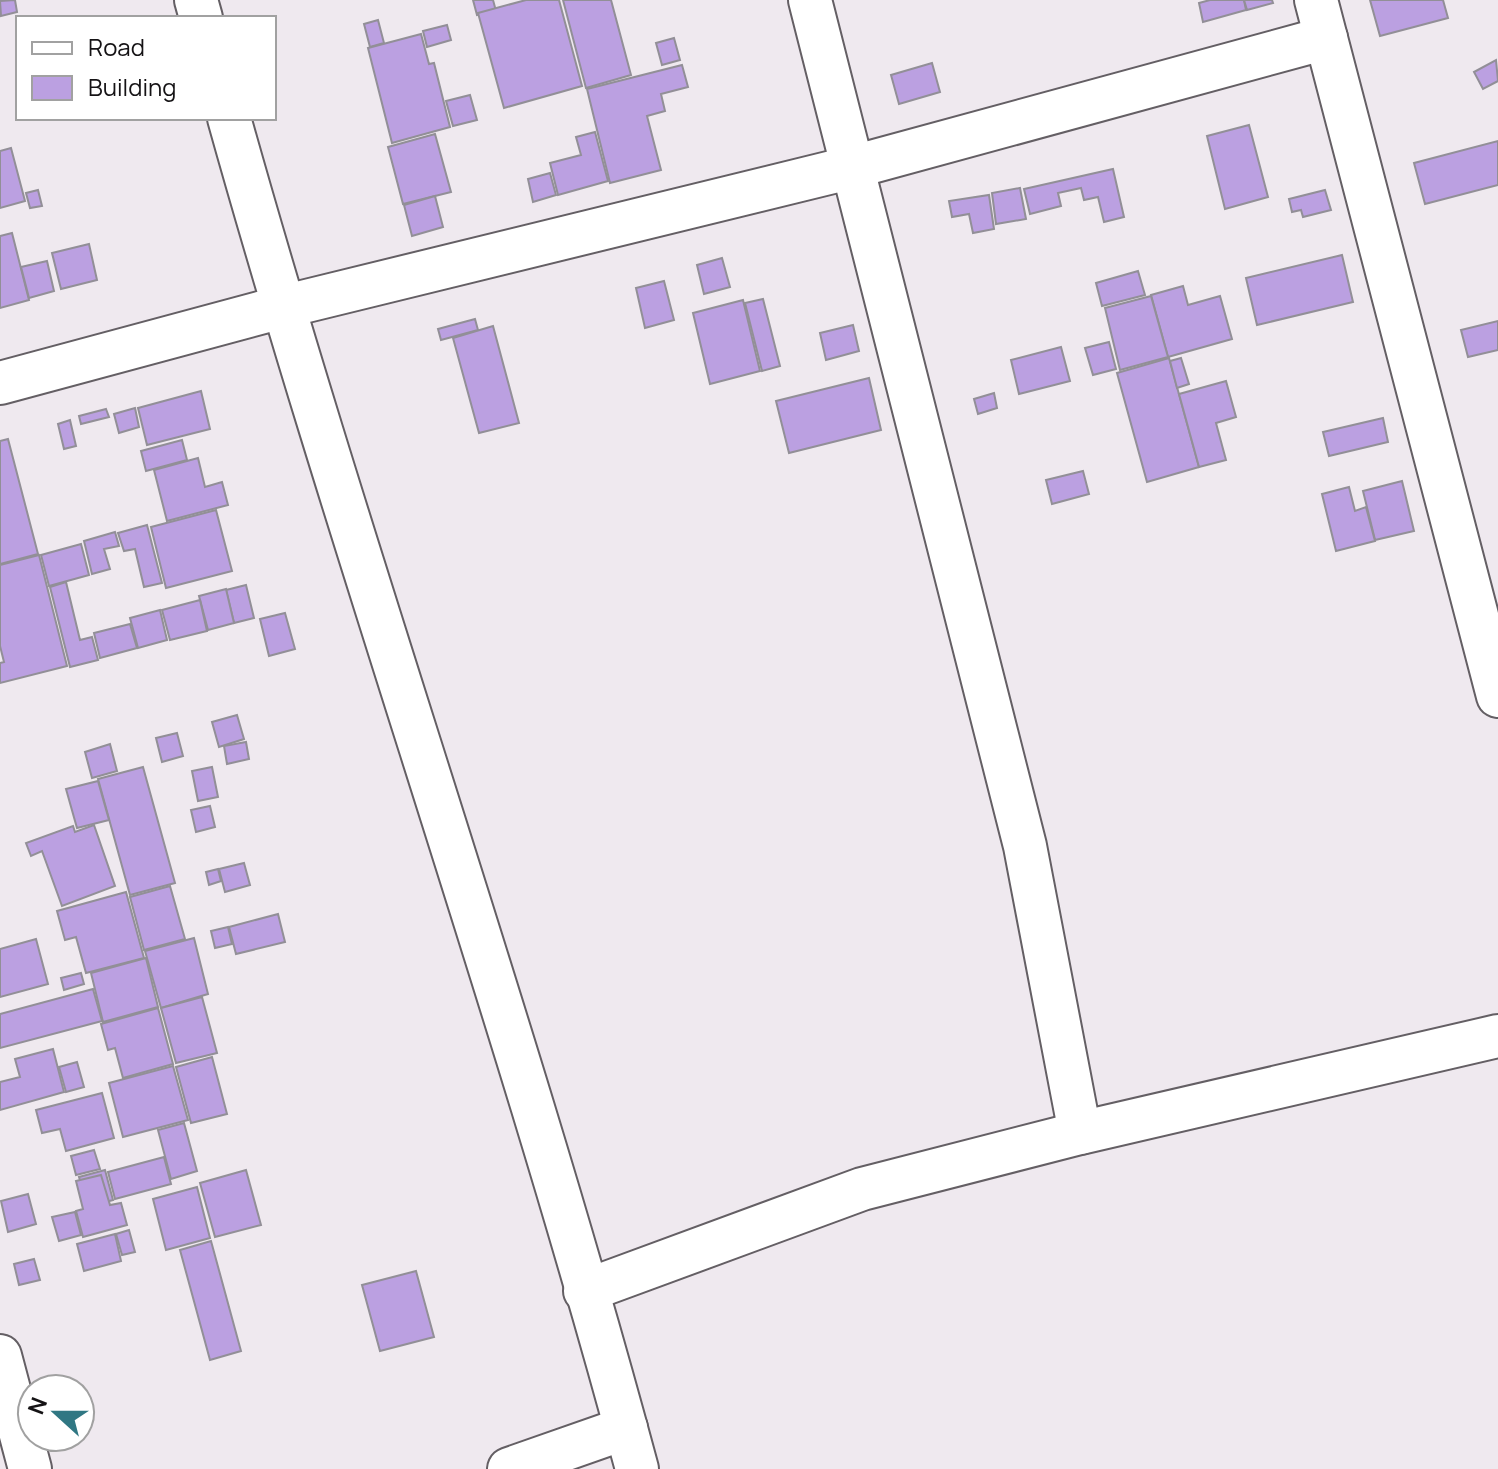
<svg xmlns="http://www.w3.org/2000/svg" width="1498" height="1469" font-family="Manrope,sans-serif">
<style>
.building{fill:#bba0e1;stroke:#928f97;stroke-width:2}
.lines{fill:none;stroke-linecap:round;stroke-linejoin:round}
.minor-casing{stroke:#645f64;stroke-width:46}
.minor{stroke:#fff;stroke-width:42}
</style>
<rect width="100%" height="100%" fill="#efe9ef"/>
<g class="building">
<path d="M 15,0 L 17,12 L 1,16 L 0,1 Z"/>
<path d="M 473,0 L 493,0 L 496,11 L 477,15 Z"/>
<path d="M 526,0 L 559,0 L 582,86 L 504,108 L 478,13 Z"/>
<path d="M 563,0 L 611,0 L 631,75 L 586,88 Z"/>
<path d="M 1210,0 L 1244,0 L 1246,10 L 1203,22 L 1199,3 Z"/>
<path d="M 1244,0 L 1272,0 L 1273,3 L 1247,10 Z"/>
<path d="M 1370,0 L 1443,0 L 1448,18 L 1380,36 Z"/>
<path d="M 378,20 L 384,43 L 370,47 L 364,24 Z"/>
<path d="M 447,25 L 451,40 L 427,47 L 423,31 Z"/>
<path d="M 421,34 L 429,64 L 434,63 L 450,127 L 392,143 L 368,48 Z"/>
<path d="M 674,38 L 680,60 L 662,65 L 656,43 Z"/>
<path d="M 1496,60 L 1498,81 L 1483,89 L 1474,72 Z"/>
<path d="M 932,63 L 940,92 L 899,104 L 891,75 Z"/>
<path d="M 682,65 L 688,87 L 661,94 L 665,111 L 647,116 L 661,170 L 610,183 L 587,89 Z"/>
<path d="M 470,95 L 477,120 L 453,126 L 446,101 Z"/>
<path d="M 1249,125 L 1268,197 L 1225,209 L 1207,136 Z"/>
<path d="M 595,132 L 608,181 L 558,195 L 550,163 L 581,155 L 576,137 Z"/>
<path d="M 435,134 L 451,192 L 403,204 L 388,147 Z"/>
<path d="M 1498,141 L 1498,185 L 1425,204 L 1414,163 Z"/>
<path d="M 11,148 L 25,201 L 0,208 L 0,151 Z"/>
<path d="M 1113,169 L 1124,217 L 1104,222 L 1098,197 L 1084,200 L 1081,188 L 1058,193 L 1061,206 L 1030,214 L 1024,189 Z"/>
<path d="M 550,173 L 556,195 L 533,202 L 528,179 Z"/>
<path d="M 1020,188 L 1026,219 L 996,224 L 992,193 Z"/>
<path d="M 38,190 L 42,206 L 30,208 L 26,193 Z"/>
<path d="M 1325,190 L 1331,210 L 1303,217 L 1301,210 L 1292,212 L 1289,199 Z"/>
<path d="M 989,195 L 994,229 L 973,233 L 969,214 L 952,217 L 949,201 Z"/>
<path d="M 435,196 L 443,227 L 412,236 L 404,205 Z"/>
<path d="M 12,233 L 29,300 L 0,308 L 0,236 Z"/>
<path d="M 89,244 L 97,280 L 61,289 L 52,253 Z"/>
<path d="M 1342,255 L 1353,302 L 1257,325 L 1246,278 Z"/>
<path d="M 722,258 L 730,287 L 704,294 L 697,265 Z"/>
<path d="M 47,261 L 54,291 L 29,298 L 21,267 Z"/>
<path d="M 1138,271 L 1145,295 L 1102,306 L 1096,283 Z"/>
<path d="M 664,281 L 674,320 L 645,328 L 636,288 Z"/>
<path d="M 1183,286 L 1188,305 L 1220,296 L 1232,339 L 1168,357 L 1151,295 Z"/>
<path d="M 1151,296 L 1168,357 L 1120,370 L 1105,308 Z"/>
<path d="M 763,299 L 780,366 L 762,371 L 745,303 Z"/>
<path d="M 743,300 L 760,371 L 710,384 L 693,313 Z"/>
<path d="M 475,319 L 478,330 L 441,340 L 438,329 Z"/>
<path d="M 1498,321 L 1498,350 L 1468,357 L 1461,330 Z"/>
<path d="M 853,325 L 859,351 L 826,360 L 820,333 Z"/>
<path d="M 493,326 L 519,423 L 479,433 L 453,338 Z"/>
<path d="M 1109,342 L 1116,369 L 1093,375 L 1085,348 Z"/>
<path d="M 1061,347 L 1070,381 L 1019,394 L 1011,360 Z"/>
<path d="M 1169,358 L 1199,467 L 1147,482 L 1117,373 Z"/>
<path d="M 1181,358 L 1189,384 L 1177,388 L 1170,361 Z"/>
<path d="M 869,378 L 881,430 L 789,453 L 776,401 Z"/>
<path d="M 1226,381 L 1236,417 L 1216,423 L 1226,460 L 1199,467 L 1179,394 Z"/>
<path d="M 201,391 L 210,429 L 147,445 L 138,408 Z"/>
<path d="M 994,393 L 997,408 L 978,414 L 974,399 Z"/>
<path d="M 135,408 L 139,427 L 119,433 L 114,414 Z"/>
<path d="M 106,409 L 109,417 L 81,424 L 79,416 Z"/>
<path d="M 1383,418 L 1388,442 L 1329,456 L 1323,432 Z"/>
<path d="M 70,420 L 76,446 L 64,449 L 58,424 Z"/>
<path d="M 8,439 L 38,554 L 0,564 L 0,441 Z"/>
<path d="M 182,440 L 187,460 L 146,471 L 141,451 Z"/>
<path d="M 198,458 L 205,487 L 222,482 L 228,505 L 167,521 L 154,470 Z"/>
<path d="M 1083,471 L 1089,494 L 1052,504 L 1046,480 Z"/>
<path d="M 1402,481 L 1414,531 L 1375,540 L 1363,491 Z"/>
<path d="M 1349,487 L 1355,511 L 1366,507 L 1375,541 L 1336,551 L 1322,494 Z"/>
<path d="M 216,510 L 232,571 L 166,588 L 151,527 Z"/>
<path d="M 147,525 L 162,583 L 144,587 L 135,549 L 124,551 L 118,533 Z"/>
<path d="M 115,532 L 119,546 L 104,549 L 110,569 L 92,574 L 84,541 Z"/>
<path d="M 81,544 L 89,575 L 49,586 L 41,555 Z"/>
<path d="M 39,555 L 67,666 L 0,683 L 0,663 L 4,662 L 0,646 L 0,565 Z"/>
<path d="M 66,582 L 80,640 L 92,637 L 98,660 L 70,667 L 50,587 Z"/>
<path d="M 246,585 L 254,618 L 234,623 L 226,590 Z"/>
<path d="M 226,589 L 234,623 L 208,630 L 199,596 Z"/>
<path d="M 200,600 L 207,631 L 170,640 L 162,610 Z"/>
<path d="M 160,610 L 167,640 L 138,648 L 130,618 Z"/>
<path d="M 285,613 L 295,649 L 269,656 L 260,619 Z"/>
<path d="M 130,624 L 137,648 L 100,658 L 94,633 Z"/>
<path d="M 237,715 L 244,739 L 219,747 L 212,722 Z"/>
<path d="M 177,733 L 183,756 L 162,762 L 156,738 Z"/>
<path d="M 246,742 L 249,759 L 227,764 L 224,746 Z"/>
<path d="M 110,744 L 117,771 L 92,778 L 85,752 Z"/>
<path d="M 143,767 L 175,883 L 130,895 L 98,779 Z"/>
<path d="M 212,767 L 218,797 L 198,801 L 192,771 Z"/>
<path d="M 98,781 L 109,820 L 77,828 L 66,789 Z"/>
<path d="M 210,806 L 215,827 L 196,832 L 191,810 Z"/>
<path d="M 94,825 L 115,886 L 62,906 L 42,851 L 31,856 L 26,843 L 73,826 L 75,832 Z"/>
<path d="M 244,863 L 250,885 L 225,892 L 219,869 Z"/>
<path d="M 218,869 L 221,881 L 209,885 L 206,872 Z"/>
<path d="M 170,886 L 185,939 L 144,950 L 130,897 Z"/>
<path d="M 126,892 L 144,958 L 86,973 L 76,937 L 65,940 L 57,911 Z"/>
<path d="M 278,914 L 285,942 L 236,954 L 229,927 Z"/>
<path d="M 228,927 L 232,944 L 215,948 L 211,931 Z"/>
<path d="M 194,938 L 208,994 L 161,1008 L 145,951 Z"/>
<path d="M 36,939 L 48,984 L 0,997 L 0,949 Z"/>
<path d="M 146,958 L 158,1007 L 103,1022 L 91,973 Z"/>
<path d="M 81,973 L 84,984 L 64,990 L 61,978 Z"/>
<path d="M 93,989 L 102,1021 L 0,1048 L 0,1014 Z"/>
<path d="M 202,997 L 217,1053 L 176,1063 L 161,1008 Z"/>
<path d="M 158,1008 L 173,1064 L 123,1078 L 115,1048 L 108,1050 L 101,1024 Z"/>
<path d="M 53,1049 L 64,1092 L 0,1110 L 0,1082 L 20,1077 L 15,1059 Z"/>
<path d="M 212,1057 L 227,1114 L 191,1123 L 176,1067 Z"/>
<path d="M 77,1062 L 84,1087 L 66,1092 L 59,1067 Z"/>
<path d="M 173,1066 L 188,1120 L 123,1137 L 109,1083 Z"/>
<path d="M 102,1093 L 114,1138 L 66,1151 L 60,1129 L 42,1133 L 36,1110 Z"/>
<path d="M 184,1123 L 197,1171 L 171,1179 L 158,1130 Z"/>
<path d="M 94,1150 L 100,1169 L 76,1175 L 71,1156 Z"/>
<path d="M 164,1157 L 171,1184 L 115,1199 L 108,1172 Z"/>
<path d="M 105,1170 L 113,1200 L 88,1207 L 79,1177 Z"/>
<path d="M 246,1170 L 261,1225 L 215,1237 L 200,1183 Z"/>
<path d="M 101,1175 L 110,1205 L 121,1203 L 127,1225 L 83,1237 L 76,1211 L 83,1209 L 76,1181 Z"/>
<path d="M 197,1187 L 210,1238 L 166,1250 L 153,1199 Z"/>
<path d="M 28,1194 L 36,1224 L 8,1232 L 1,1201 Z"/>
<path d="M 75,1212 L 81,1235 L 59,1241 L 52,1217 Z"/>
<path d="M 129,1230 L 135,1252 L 122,1255 L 116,1234 Z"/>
<path d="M 115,1234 L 121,1261 L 84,1271 L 77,1244 Z"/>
<path d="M 211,1241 L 241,1351 L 210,1360 L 180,1250 Z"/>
<path d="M 34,1259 L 40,1280 L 19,1285 L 14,1264 Z"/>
<path d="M 416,1271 L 434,1337 L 380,1351 L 362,1285 Z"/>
</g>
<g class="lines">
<g class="minor-casing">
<g id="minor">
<path d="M 196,0 L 201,18"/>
<path d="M 810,0 L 1025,846 L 1080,1133"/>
<path d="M 1316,0 L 1498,696"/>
<path d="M 229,118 C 356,571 515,1015 637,1469"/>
<path d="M 0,383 L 282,307 L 853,167 L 1326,38"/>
<path d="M 585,1291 L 862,1189 L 1080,1133 L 1498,1036"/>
<path d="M 0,1356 L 30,1469"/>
<path d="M 509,1469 L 626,1428"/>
</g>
</g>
<use href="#minor" class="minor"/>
</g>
<rect x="16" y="16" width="260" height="104" fill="#ffffff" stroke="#a1a1a1" stroke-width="2"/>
<rect x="32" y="42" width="40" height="12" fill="#ffffff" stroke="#a1a1a1" stroke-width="2"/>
<text x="88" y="56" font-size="24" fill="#151315">Road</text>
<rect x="32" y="76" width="40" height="24" fill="#bba0e1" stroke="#a1a1a1" stroke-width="2"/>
<text x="88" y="96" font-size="24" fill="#151315">Building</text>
<g transform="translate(56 1413) rotate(291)"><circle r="38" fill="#ffffff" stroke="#a1a1a1" stroke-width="2"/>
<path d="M0-6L14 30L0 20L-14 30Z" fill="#307783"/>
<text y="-12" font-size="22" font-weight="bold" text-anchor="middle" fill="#151315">N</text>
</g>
</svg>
